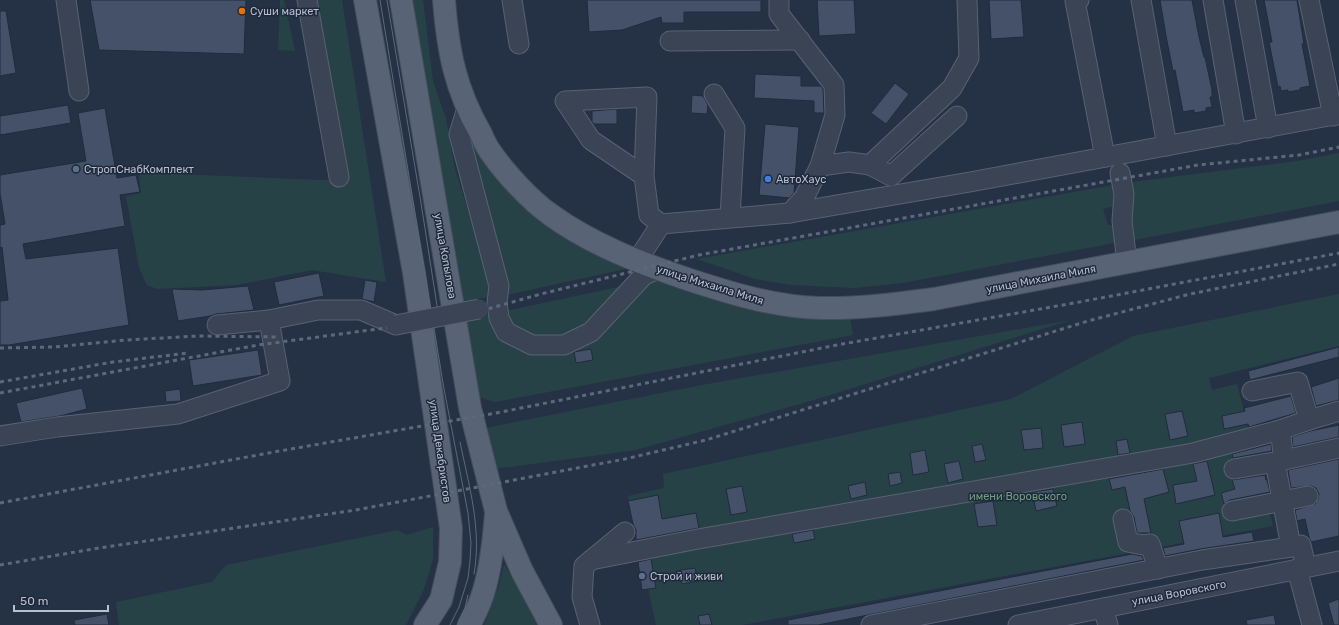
<svg xmlns="http://www.w3.org/2000/svg" width="1339" height="625" font-family="Rubik,sans-serif">
<style>
.green{fill:#274247}
.building{fill:#445168;stroke:#202b3d}
.lines{fill:none;stroke-linecap:round;stroke-linejoin:round}
.minor-casing{stroke:#596272;stroke-width:21}
.major-casing{stroke:#444d5e;stroke-width:24}
.minor{stroke:#3a4455;stroke-width:19}
.major{stroke:#586375;stroke-width:22}
.tram{stroke:#5c687c;stroke-width:1}
.rail{stroke:#5c687c;stroke-width:3;stroke-dasharray:4 4;stroke-linecap:butt}
.minor-bridge-casing{stroke:#596272;stroke-width:21;stroke-linecap:butt}
.minor-bridge{stroke:#3a4455;stroke-width:19}
.food-dot{fill:#e8710a;stroke:#1e293b;stroke-width:1.5}
.service-dot{fill:#5c6f8a;stroke:#1e293b;stroke-width:1.5}
.shop-dot{fill:#3f7fe0;stroke:#1e293b;stroke-width:1.5}
.labels{text-anchor:middle;dominant-baseline:central;stroke-width:3;stroke-linejoin:round;paint-order:stroke}
.poi-label{font-size:11px;fill:#b8bfce;stroke:#1e293b;text-anchor:start}
.street-label{font-size:11px;fill:#b8bfce;stroke:#1e293b}
.park-label{font-size:11px;fill:#6da17b;stroke:#1e293b}
</style>
<rect width="100%" height="100%" fill="#253246"/>
<g class="green">
<path d="M 280,0 L 284,0 L 295,51 L 278,50 Z"/>
<path d="M 314,0 L 342,0 L 386,282 L 312,270 L 236,285 L 157,289 L 147,285 L 139,268 L 126,196 L 141,193 L 139,175 L 152,173 L 345,181 Z"/>
<path d="M 407,0 L 423,0 L 433,81 L 446,119 L 455,169 L 490,281 L 490,297 L 458,302 Z"/>
<path d="M 466,132 L 493,169 L 634,267 L 507,295 Z"/>
<path d="M 1339,153 L 1339,201 L 1129,241 L 1124,183 L 1297,161 Z"/>
<path d="M 1119,184 L 1118,205 L 1103,209 L 1108,225 L 1117,225 L 1119,242 L 903,283 L 854,288 L 792,285 L 755,279 L 697,259 Z"/>
<path d="M 656,279 L 755,311 L 850,318 L 853,335 L 495,402 L 478,397 L 463,320 Z"/>
<path d="M 1339,294 L 1339,346 L 1209,378 L 1212,390 L 1237,384 L 1273,526 L 742,625 L 656,625 L 628,496 L 664,488 L 663,474 L 1011,399 L 1133,336 Z"/>
<path d="M 1071,320 L 814,400 L 636,450 L 494,469 L 486,428 L 702,385 Z"/>
<path d="M 433,527 L 433,559 L 424,589 L 406,625 L 119,625 L 116,602 L 212,582 L 226,565 L 398,530 L 407,535 Z"/>
<path d="M 504,564 L 540,625 L 484,625 L 499,585 Z"/>
</g>
<g class="building">
<path d="M 90,0 L 246,0 L 244,54 L 99,50 Z"/>
<path d="M 587,0 L 761,0 L 761,12 L 684,12 L 684,23 L 662,23 L 661,17 L 622,30 L 589,32 Z"/>
<path d="M 817,0 L 854,0 L 856,34 L 819,36 Z"/>
<path d="M 989,0 L 1021,0 L 1024,37 L 991,39 Z"/>
<path d="M 1160,0 L 1192,0 L 1199,37 L 1204,57 L 1205,57 L 1212,90 L 1212,97 L 1210,97 L 1212,107 L 1206,108 L 1206,111 L 1194,113 L 1194,110 L 1183,112 L 1175,70 L 1173,71 L 1166,36 Z"/>
<path d="M 1264,0 L 1297,0 L 1304,44 L 1302,44 L 1310,86 L 1300,88 L 1300,90 L 1288,92 L 1288,90 L 1281,91 L 1280,86 L 1278,87 L 1269,42 L 1272,42 Z"/>
<path d="M 0,11 L 6,11 L 16,73 L 0,76 Z"/>
<path d="M 755,74 L 801,76 L 801,86 L 821,86 L 823,89 L 824,113 L 814,113 L 814,101 L 754,98 Z"/>
<path d="M 895,83 L 909,94 L 886,124 L 871,113 Z"/>
<path d="M 692,95 L 703,96 L 708,105 L 707,114 L 691,113 Z"/>
<path d="M 68,105 L 71,123 L 0,135 L 0,116 Z"/>
<path d="M 105,108 L 117,178 L 136,175 L 140,192 L 120,195 L 125,226 L 23,244 L 26,259 L 118,248 L 129,325 L 9,345 L 0,345 L 0,301 L 8,300 L 2,247 L 0,248 L 0,225 L 5,224 L 0,193 L 0,175 L 86,161 L 78,113 Z"/>
<path d="M 617,109 L 617,124 L 594,124 L 592,122 L 592,111 Z"/>
<path d="M 765,124 L 799,127 L 794,193 L 789,198 L 759,195 Z"/>
<path d="M 319,273 L 324,296 L 279,305 L 274,282 Z"/>
<path d="M 365,280 L 377,282 L 374,302 L 362,299 Z"/>
<path d="M 248,286 L 254,310 L 216,314 L 210,316 L 178,321 L 172,289 L 202,290 Z"/>
<path d="M 1339,347 L 1339,357 L 1250,380 L 1248,371 Z"/>
<path d="M 591,349 L 593,360 L 576,363 L 574,352 Z"/>
<path d="M 258,350 L 262,375 L 193,386 L 189,360 Z"/>
<path d="M 1339,378 L 1339,400 L 1316,406 L 1311,387 Z"/>
<path d="M 82,388 L 87,409 L 60,416 L 21,422 L 16,403 Z"/>
<path d="M 180,389 L 181,401 L 166,402 L 165,391 Z"/>
<path d="M 1291,396 L 1296,413 L 1249,427 L 1248,424 L 1224,429 L 1222,416 L 1245,411 L 1244,408 Z"/>
<path d="M 1182,411 L 1188,436 L 1170,440 L 1165,414 Z"/>
<path d="M 1082,422 L 1085,444 L 1064,447 L 1061,425 Z"/>
<path d="M 1339,425 L 1339,437 L 1293,447 L 1292,437 L 1310,431 Z"/>
<path d="M 1041,428 L 1043,448 L 1024,450 L 1021,430 Z"/>
<path d="M 1127,439 L 1130,453 L 1118,455 L 1116,441 Z"/>
<path d="M 982,444 L 986,460 L 975,462 L 972,446 Z"/>
<path d="M 1271,444 L 1272,451 L 1233,458 L 1232,454 Z"/>
<path d="M 925,450 L 929,472 L 913,475 L 910,453 Z"/>
<path d="M 1339,459 L 1339,536 L 1311,542 L 1309,537 L 1305,519 L 1297,521 L 1295,510 L 1315,504 L 1318,499 L 1319,494 L 1316,488 L 1311,486 L 1291,488 L 1288,470 Z"/>
<path d="M 959,461 L 963,479 L 948,483 L 944,464 Z"/>
<path d="M 1207,461 L 1215,495 L 1176,504 L 1173,485 L 1197,481 L 1193,464 Z"/>
<path d="M 1163,469 L 1169,492 L 1144,499 L 1151,533 L 1137,533 L 1134,517 L 1130,511 L 1125,487 L 1112,490 L 1109,479 Z"/>
<path d="M 900,472 L 902,483 L 890,486 L 888,474 Z"/>
<path d="M 1265,475 L 1266,480 L 1267,480 L 1270,492 L 1230,500 L 1224,504 L 1221,493 L 1235,489 L 1232,480 Z"/>
<path d="M 865,482 L 867,495 L 851,499 L 848,486 Z"/>
<path d="M 742,486 L 747,512 L 731,515 L 726,489 Z"/>
<path d="M 1053,489 L 1057,506 L 1036,511 L 1032,492 Z"/>
<path d="M 658,495 L 662,519 L 696,513 L 699,528 L 636,540 L 636,530 L 633,524 L 628,501 Z"/>
<path d="M 993,501 L 997,525 L 978,527 L 974,504 Z"/>
<path d="M 1219,513 L 1223,537 L 1252,532 L 1254,541 L 1200,549 L 1165,556 L 1163,548 L 1184,544 L 1179,521 Z"/>
<path d="M 813,530 L 815,539 L 794,543 L 792,534 Z"/>
<path d="M 1132,554 L 1142,556 L 1144,560 L 818,625 L 788,625 L 788,620 Z"/>
<path d="M 651,559 L 656,588 L 642,590 L 638,562 Z"/>
<path d="M 695,568 L 698,581 L 682,584 L 680,570 Z"/>
<path d="M 1339,599 L 1339,625 L 1334,625 L 1328,603 Z"/>
<path d="M 107,614 L 109,625 L 75,625 L 74,620 Z"/>
<path d="M 709,614 L 712,625 L 700,625 L 698,616 Z"/>
<path d="M 1274,615 L 1276,625 L 1247,625 L 1246,620 Z"/>
</g>
<g class="lines">
<g class="minor-casing">
<g id="minor">
<path d="M 66,0 L 79,91"/>
<path d="M 307,0 L 339,177"/>
<path d="M 512,0 L 519,44"/>
<path d="M 1079,0 L 1075,1 L 1105,157"/>
<path d="M 1141,0 L 1167,146"/>
<path d="M 1213,0 L 1236,134"/>
<path d="M 1245,0 L 1268,128"/>
<path d="M 1309,0 L 1333,116"/>
<path d="M 670,41 L 800,40"/>
<path d="M 714,94 L 735,128 L 730,217"/>
<path d="M 467,108 L 459,134 L 499,286 L 497,303 L 499,318 L 506,332 L 532,345 L 564,345 L 591,332 L 644,275 L 659,269"/>
<path d="M 870,165 L 891,176 L 957,116"/>
<path d="M 820,166 L 849,162 L 870,165 L 952,88 L 969,58 L 967,0"/>
<path d="M 1120,173 L 1124,194 L 1122,221 L 1127,262"/>
<path d="M 644,176 L 647,97 L 565,101 L 591,140 L 644,176 L 649,215 L 661,224 L 790,213 L 804,198 L 820,166 L 835,115 L 834,85 L 779,14 L 779,0"/>
<path d="M 790,213 L 970,182 L 1339,114"/>
<path d="M 637,261 L 661,224"/>
<path d="M 217,325 L 269,320 L 318,310 L 361,310 L 396,325"/>
<path d="M 1252,391 L 1298,382 L 1309,420 L 1280,430 L 1284,460"/>
<path d="M 1309,420 L 1339,411"/>
<path d="M 0,436 L 57,427 L 178,414 L 280,381 L 269,320"/>
<path d="M 1275,462 L 1291,547 L 1301,545 L 1306,567"/>
<path d="M 1234,469 L 1275,462 L 1339,448"/>
<path d="M 1232,511 L 1308,496"/>
<path d="M 1123,519 L 1128,542 L 1143,545 L 1150,544 L 1158,569"/>
<path d="M 591,560 L 698,539 L 1193,453 L 1280,430"/>
<path d="M 1297,569 L 1312,625"/>
<path d="M 1103,608 L 1108,625"/>
<path d="M 590,625 L 582,597 L 584,566 L 625,532"/>
<path d="M 871,625 L 1202,560 L 1291,547"/>
<path d="M 1018,625 L 1339,561"/>
</g>
</g>
<g class="major-casing">
<g id="major">
<path d="M 365,0 L 414,273 L 451,528 L 450,562 L 441,600 L 425,625"/>
<path d="M 401,0 L 470,408 L 496,511 L 522,571 L 551,625"/>
<path d="M 444,0 C 448,51 455,89 481,134 C 484,141 487,148 492,154 C 505,173 532,202 551,215 C 591,244 640,263 687,279 C 730,293 774,307 820,308 C 858,309 896,304 934,299 L 1339,222"/>
<path d="M 469,625 C 473,618 477,610 480,602 C 490,577 494,540 496,513"/>
</g>
</g>
<use href="#minor" class="minor"/>
<use href="#major" class="major"/>
<g class="tram">
<path d="M 380,0 L 444,389 L 468,513 L 471,543 L 470,561 L 468,578 L 459,607 L 450,625"/>
<path d="M 387,0 L 421,203 L 438,312"/>
<path d="M 460,442 C 469,486 482,529 474,574"/>
<path d="M 457,625 L 465,608 L 468,595"/>
</g>
<g class="rail">
<path d="M 0,348 L 54,347 L 126,340 L 198,336 L 279,337"/>
<path d="M 0,382 L 113,362 L 188,353"/>
<path d="M 0,393 L 258,345 L 393,327 L 484,310 L 541,294 L 699,255 L 732,249 L 1198,165 L 1299,155 L 1339,147"/>
<path d="M 0,503 L 274,452 L 496,413 L 837,345 L 1074,303 L 1339,253"/>
<path d="M 0,565 L 99,548 L 356,510 L 625,459 L 706,440 L 1088,321 L 1190,294 L 1339,264"/>
</g>
<g class="minor-bridge-casing">
<path id="minor-bridge" d="M 396,325 L 479,309"/>
</g>
<use href="#minor-bridge" class="minor-bridge"/>
</g>
<circle class="food-dot" cx="242" cy="11" r="4"/>
<g class="service-dot">
<circle cx="76" cy="169" r="4"/>
<circle cx="642" cy="576" r="4"/>
</g>
<circle class="shop-dot" cx="768" cy="179" r="4"/>
<g class="labels">
<g class="poi-label">
<text x="250" y="11">Суши маркет</text>
<text x="84" y="169">СтропСнабКомплект</text>
<text x="776" y="179">АвтоХаус</text>
<text x="650" y="576">Строй и живи</text>
</g>
<g class="street-label">
<text transform="translate(445 256) rotate(80)">улица Копылова</text>
<text transform="translate(1041 279) rotate(-11)">улица Михаила Миля</text>
<text transform="translate(710 285) rotate(17)">улица Михаила Миля</text>
<text transform="translate(440 451) rotate(82)">улица Декабристов</text>
<text transform="translate(1179 593) rotate(-11)">улица Воровского</text>
</g>
<g class="park-label">
<text x="1018" y="496">имени Воровского</text>
</g>
</g>
<path d="M14 605v6h94v-6" fill="none" stroke="#b8bfce" stroke-width="2"/>
<text x="20" y="605" font-size="12" fill="#b8bfce" stroke="#1e293b" stroke-width="3" paint-order="stroke">50 m</text>
</svg>
